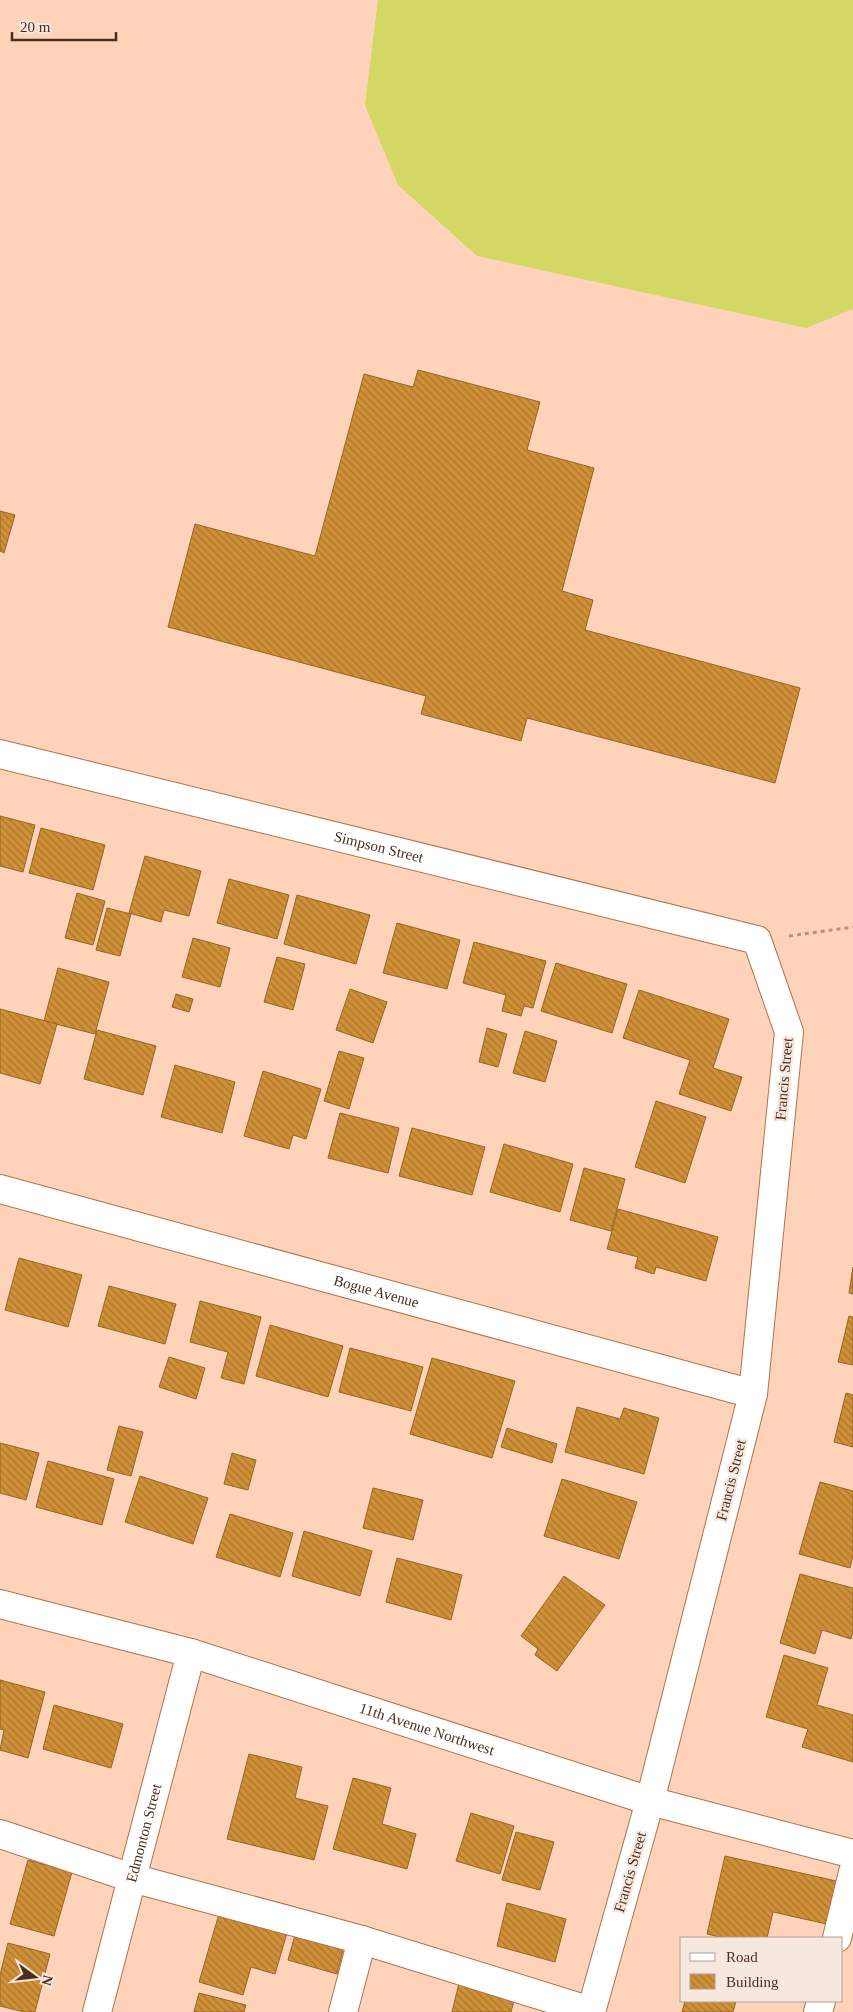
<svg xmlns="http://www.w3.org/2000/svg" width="853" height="2012" font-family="'Times New Roman',serif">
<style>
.grass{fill:#d2d863}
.building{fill:url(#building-back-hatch);stroke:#946625}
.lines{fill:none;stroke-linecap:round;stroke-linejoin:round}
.minor-casing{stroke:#b27148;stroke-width:30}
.path{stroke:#b7917c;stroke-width:3;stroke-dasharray:4 4;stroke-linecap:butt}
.minor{stroke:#fff;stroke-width:28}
.labels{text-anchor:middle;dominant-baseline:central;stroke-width:4.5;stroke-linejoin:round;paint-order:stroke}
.street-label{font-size:15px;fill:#4b2f1e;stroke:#f6e7df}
</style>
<defs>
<pattern id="building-back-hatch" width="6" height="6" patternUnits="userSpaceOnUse" patternTransform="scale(1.25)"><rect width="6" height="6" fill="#cf9037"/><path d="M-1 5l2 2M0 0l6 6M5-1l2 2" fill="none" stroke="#aa762e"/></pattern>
</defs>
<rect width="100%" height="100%" fill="#ffd3ba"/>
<path class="grass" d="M 378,0 L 853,0 L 853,309 L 806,328 L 477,256 L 398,185 L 365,105 Z"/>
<g class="building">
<path d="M 418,370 L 540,402 L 527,450 L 594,468 L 562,591 L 593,600 L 585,630 L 800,688 L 775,783 L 527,718 L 521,741 L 421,714 L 426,696 L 168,627 L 195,524 L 315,556 L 364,374 L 413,387 Z"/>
<path d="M 0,511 L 15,515 L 4,553 L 0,551 Z"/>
<path d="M 0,816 L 35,825 L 23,872 L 0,866 Z"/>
<path d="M 41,828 L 105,845 L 93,890 L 29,873 Z"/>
<path d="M 145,856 L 201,871 L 189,916 L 164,910 L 161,922 L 129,913 Z"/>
<path d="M 229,879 L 289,895 L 277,939 L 217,923 Z"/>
<path d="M 77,893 L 105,901 L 93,945 L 65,938 Z"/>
<path d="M 297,895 L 370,915 L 356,964 L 284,944 Z"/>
<path d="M 107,908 L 131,914 L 120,956 L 96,950 Z"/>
<path d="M 397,923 L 460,940 L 447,989 L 383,973 Z"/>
<path d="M 193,938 L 230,948 L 220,987 L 182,977 Z"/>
<path d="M 474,942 L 546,961 L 533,1008 L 524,1006 L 521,1016 L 502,1011 L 506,995 L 463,983 Z"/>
<path d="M 277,957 L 305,964 L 293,1010 L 264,1002 Z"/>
<path d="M 556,963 L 627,984 L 612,1033 L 541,1011 Z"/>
<path d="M 58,968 L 109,982 L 95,1034 L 44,1021 Z"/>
<path d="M 350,989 L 387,1002 L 373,1043 L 336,1030 Z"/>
<path d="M 639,990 L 729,1019 L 713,1068 L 742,1077 L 731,1111 L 679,1094 L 690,1060 L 623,1038 Z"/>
<path d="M 176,994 L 193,999 L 189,1012 L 172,1007 Z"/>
<path d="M 0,1009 L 57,1024 L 40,1084 L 0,1073 Z"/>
<path d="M 487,1028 L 507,1034 L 498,1067 L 479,1062 Z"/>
<path d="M 97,1030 L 156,1046 L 143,1095 L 84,1079 Z"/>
<path d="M 525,1031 L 557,1041 L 545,1082 L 513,1073 Z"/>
<path d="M 339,1051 L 364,1058 L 349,1109 L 324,1101 Z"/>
<path d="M 175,1065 L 235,1082 L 222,1133 L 161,1117 Z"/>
<path d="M 263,1071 L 321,1089 L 306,1139 L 293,1135 L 289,1149 L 244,1136 Z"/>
<path d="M 656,1101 L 706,1117 L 685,1183 L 635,1167 Z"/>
<path d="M 340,1113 L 399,1128 L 388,1173 L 328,1158 Z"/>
<path d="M 412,1128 L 485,1147 L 472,1195 L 399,1176 Z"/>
<path d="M 504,1144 L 573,1164 L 560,1212 L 490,1192 Z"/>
<path d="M 584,1168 L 625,1179 L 611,1231 L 570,1220 Z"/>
<path d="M 618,1209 L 718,1237 L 706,1281 L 656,1267 L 654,1274 L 635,1268 L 638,1257 L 607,1249 Z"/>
<path d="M 19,1258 L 82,1275 L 68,1327 L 5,1310 Z"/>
<path d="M 853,1267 L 853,1294 L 849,1293 Z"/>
<path d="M 109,1286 L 176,1304 L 165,1344 L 98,1326 Z"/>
<path d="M 200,1301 L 261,1317 L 244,1384 L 221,1378 L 228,1352 L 190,1342 Z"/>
<path d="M 849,1316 L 853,1317 L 853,1365 L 838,1362 Z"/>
<path d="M 270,1325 L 343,1346 L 328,1397 L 256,1376 Z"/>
<path d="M 350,1348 L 423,1367 L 411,1411 L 339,1392 Z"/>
<path d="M 169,1357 L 205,1368 L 196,1399 L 159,1387 Z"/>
<path d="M 432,1358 L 515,1381 L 492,1458 L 410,1434 Z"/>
<path d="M 846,1393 L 853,1395 L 853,1447 L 834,1442 Z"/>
<path d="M 577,1407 L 620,1419 L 624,1408 L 659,1418 L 644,1474 L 565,1452 Z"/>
<path d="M 119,1426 L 143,1432 L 131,1476 L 107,1470 Z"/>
<path d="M 507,1428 L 557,1444 L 552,1463 L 501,1447 Z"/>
<path d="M 0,1443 L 39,1453 L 26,1500 L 0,1493 Z"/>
<path d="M 232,1453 L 256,1460 L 248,1490 L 224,1484 Z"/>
<path d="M 48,1461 L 114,1479 L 102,1525 L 36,1507 Z"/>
<path d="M 140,1476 L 208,1498 L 193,1544 L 125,1522 Z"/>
<path d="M 562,1479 L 637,1502 L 619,1559 L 544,1536 Z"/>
<path d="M 820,1482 L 853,1491 L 853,1556 L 850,1568 L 799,1554 Z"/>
<path d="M 373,1488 L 423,1500 L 413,1540 L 363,1528 Z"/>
<path d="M 230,1514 L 293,1533 L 280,1577 L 216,1557 Z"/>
<path d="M 304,1531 L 372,1551 L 360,1596 L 292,1576 Z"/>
<path d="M 397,1558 L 462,1575 L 451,1620 L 386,1602 Z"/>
<path d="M 800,1574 L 853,1588 L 853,1632 L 851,1639 L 822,1630 L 815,1654 L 780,1643 Z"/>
<path d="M 564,1576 L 605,1605 L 557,1671 L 535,1655 L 538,1649 L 521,1636 Z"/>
<path d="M 784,1655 L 828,1668 L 817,1705 L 853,1715 L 853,1762 L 802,1747 L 808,1729 L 766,1717 Z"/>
<path d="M 0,1680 L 45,1692 L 28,1758 L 0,1750 L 4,1730 L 0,1729 Z"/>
<path d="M 54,1705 L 123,1724 L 111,1768 L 43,1749 Z"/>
<path d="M 249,1754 L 302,1767 L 295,1798 L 328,1806 L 314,1860 L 227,1839 Z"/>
<path d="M 353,1778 L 391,1788 L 382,1824 L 416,1834 L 407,1869 L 333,1849 Z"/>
<path d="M 471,1813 L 514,1826 L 500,1874 L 456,1861 Z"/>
<path d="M 516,1832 L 554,1842 L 540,1890 L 502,1880 Z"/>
<path d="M 725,1856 L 841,1882 L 831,1925 L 773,1912 L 767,1938 L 724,1938 L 707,1934 Z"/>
<path d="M 28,1860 L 72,1872 L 54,1936 L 10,1924 Z"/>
<path d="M 507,1903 L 566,1919 L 555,1962 L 497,1946 Z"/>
<path d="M 219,1914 L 287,1933 L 275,1974 L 251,1967 L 243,1995 L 199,1982 Z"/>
<path d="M 297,1928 L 345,1942 L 337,1974 L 288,1960 Z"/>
<path d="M 8,1943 L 50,1954 L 35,2012 L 24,2012 L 0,2006 L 0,1975 Z"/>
<path d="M 460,1979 L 516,1993 L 511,2012 L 452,2012 Z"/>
<path d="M 199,1993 L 246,2005 L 244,2012 L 194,2012 Z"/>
<path d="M 685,2001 L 736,2001 L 733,2012 L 682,2012 Z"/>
</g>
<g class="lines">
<g class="minor-casing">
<g id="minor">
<path id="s1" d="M 0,754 L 757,940 L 789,1032 L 753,1394 L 650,1801 L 591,2012"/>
<path id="s2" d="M 0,1189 L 753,1394"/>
<path id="s3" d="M 0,1604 L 191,1653 L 650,1801 L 853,1854"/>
<path d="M 0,1834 L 132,1878 L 362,1940 L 591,2011"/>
<path d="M 837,1938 L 853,1872"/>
<path id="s4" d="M 97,2012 L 191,1653"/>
<path d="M 343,2012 L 362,1940"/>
<path d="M 818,2012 L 821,2001"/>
</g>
</g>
<path class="path" d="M 789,936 L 853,927"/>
<use href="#minor" class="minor"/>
</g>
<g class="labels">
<g class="street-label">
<text stroke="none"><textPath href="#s1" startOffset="390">Simpson Street</textPath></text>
<text transform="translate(784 1079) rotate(-85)">Francis Street</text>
<text stroke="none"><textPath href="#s2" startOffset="390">Bogue Avenue</textPath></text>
<text transform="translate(731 1480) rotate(-76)">Francis Street</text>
<text stroke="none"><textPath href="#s3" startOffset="445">11th Avenue Northwest</textPath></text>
<text stroke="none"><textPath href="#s4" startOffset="185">Edmonton Street</textPath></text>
<text transform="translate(630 1872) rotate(-74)">Francis Street</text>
</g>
</g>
<rect x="680" y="1937" width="162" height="65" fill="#f6e7df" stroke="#b29d92"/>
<rect x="690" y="1953" width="25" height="8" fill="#ffffff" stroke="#b29d92"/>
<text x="726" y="1962" font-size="15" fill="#4b2f1e">Road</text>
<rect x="690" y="1974" width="25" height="15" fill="url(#building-back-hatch)" stroke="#b29d92"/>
<text x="726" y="1987" font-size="15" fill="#4b2f1e">Building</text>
<g transform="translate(35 1977) rotate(105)" stroke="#f6e7df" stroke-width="4" paint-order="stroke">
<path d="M0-4L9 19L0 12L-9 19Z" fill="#4b2f1e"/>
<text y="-8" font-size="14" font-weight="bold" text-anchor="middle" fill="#4b2f1e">N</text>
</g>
<path d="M12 32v8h104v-8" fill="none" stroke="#4b2f1e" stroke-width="2.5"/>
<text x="20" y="32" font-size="15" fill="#4b2f1e" stroke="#f6e7df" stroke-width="4" paint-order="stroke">20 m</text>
</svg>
